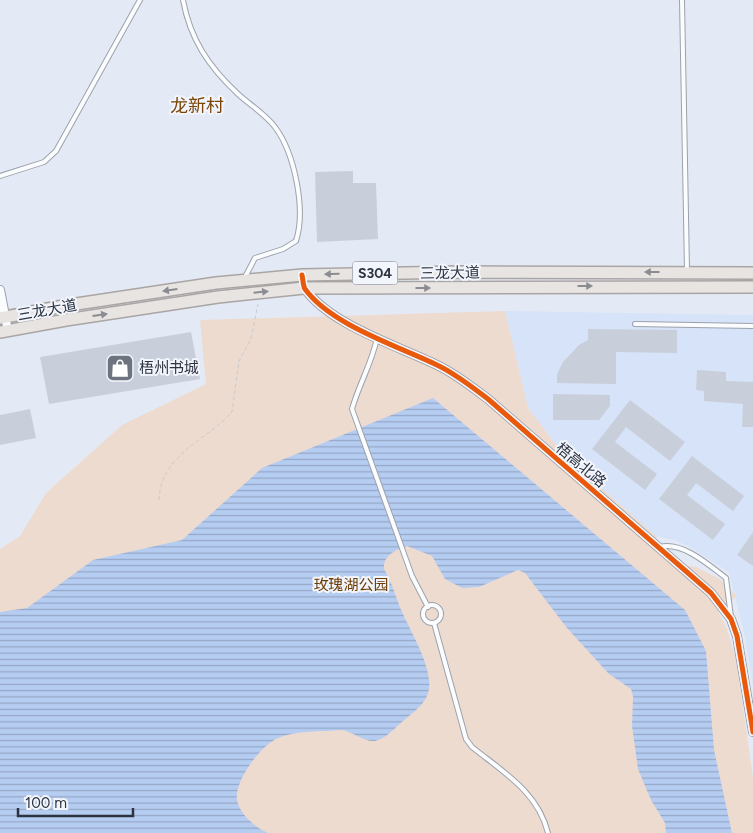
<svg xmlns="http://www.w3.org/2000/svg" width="753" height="833" font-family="Figtree,'Noto Sans SC',sans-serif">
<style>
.built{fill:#d6e3f8}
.park{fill:#eedbcf}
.water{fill:url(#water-rules)}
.building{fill:#c9cfda}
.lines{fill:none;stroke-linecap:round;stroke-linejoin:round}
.service-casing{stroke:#9ca2ac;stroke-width:6}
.minor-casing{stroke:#9ca2ac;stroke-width:10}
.primary-casing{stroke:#aaa5a5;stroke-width:14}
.path{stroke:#c8cacf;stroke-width:1;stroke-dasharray:4 2.5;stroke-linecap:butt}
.service{stroke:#fbfcfe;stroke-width:4}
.minor{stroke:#fbfcfe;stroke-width:8}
.primary{stroke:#e7e4e2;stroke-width:11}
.cycleway-casing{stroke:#f2f6fc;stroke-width:8}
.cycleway{stroke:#e8590c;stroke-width:5}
.oneway{fill:#8a8c91}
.labels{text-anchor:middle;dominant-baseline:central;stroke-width:4;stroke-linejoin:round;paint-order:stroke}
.shield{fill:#f2f6fc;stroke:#686e78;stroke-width:1}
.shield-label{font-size:14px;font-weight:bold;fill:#2d3440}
.street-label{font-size:15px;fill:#2d3440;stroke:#f2f6fc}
.poi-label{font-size:15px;fill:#2d3440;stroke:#f2f6fc;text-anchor:start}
.park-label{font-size:15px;fill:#6d3b04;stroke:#f2f6fc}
.quarter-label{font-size:18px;fill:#7b4409;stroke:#f2f6fc}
</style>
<defs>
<pattern id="water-rules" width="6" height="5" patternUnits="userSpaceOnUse" patternTransform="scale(1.25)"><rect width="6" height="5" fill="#b6cdf2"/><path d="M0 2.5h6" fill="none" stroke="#94a7c5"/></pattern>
</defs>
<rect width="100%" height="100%" fill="#e4eaf5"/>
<path class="built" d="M 505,311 L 753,315 L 753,686 L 745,637 L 729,572 L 691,548 L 675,540 L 657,537 L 593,481 L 557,446 L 528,408 Z"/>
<path class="park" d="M 505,311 L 528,408 L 557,446 L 593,481 L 657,537 L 652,544 L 675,564 L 696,567 L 720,579 L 737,596 L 718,611 L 727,629 L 736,659 L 753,778 L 753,833 L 0,833 L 0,549 L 20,536 L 46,493 L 122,425 L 206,384 L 200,320 Z"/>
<path class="water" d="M 433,398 L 685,610 L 706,651 L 714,750 L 732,833 L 666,833 L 665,823 L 651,800 L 638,769 L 632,726 L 633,696 L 631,689 L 609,674 L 567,628 L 525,573 L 518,570 L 479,587 L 462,588 L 445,579 L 432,556 L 407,546 C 396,550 383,555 384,569 C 393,584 396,599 403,614 C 412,634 435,672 428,693 C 425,705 412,713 403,721 C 395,728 385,739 375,741 C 364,742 353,732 342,730 C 322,732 296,730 278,738 C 261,745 234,781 237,800 C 240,815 255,827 268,833 L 0,833 L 0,612 L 27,608 L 93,560 L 182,540 L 262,468 Z"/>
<g class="building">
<path d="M 353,171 L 353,183 L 376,183 L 378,239 L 317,242 L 315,172 Z"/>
<path d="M 588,329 L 677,330 L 677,353 L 616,352 L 616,384 L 557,383 L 557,374 L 563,362 L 579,345 L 588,340 Z"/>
<path d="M 191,332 L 200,379 L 49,404 L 40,357 Z"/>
<path d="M 697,370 L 726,372 L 726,381 L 753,382 L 753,427 L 742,427 L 743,404 L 704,401 L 704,391 L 696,390 Z"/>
<path d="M 553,394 L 610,395 L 610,406 L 599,420 L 553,420 Z"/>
<path d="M 630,400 L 685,442 L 670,461 L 626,427 L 615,442 L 657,474 L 645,490 L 592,449 Z"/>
<path d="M 30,409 L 36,438 L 0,445 L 0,415 Z"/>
<path d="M 692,456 L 744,496 L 733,511 L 696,483 L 687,495 L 725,524 L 713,540 L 659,499 Z"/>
<path d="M 753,532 L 753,566 L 737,555 Z"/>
</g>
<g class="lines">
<g class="service-casing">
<g id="service">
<path d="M 183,0 C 190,39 209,67 238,94 C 250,105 265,114 275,127 C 295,154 306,210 296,241 L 283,249 L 255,258 L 244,279"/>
<path d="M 682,0 L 687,270"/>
<path d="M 0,176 L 44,162 L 56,151 L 140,0"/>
<path d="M 635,324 L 753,326"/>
<path d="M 377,338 C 372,363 359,384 352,409 L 412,576 L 428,607"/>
<path d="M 660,547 C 682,541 709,565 726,578 L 731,617"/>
<circle cx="432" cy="614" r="9"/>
<path d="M 434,623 L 466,739 L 472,747 C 503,772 538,792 548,833"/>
</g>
</g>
<g class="minor-casing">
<g id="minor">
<path d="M 302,275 C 303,279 303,286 305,289 C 331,325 398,346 437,365 C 456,374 472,387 488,399 L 711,593 L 731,619 L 737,636 L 753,732"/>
<path d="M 0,290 L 8,331"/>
</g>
</g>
<g class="primary-casing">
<g id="primary">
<path d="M 0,318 L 63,306 L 216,283 L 302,275 L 457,272 L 753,273"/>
<path d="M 0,332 L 66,320 L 218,297 L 304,288 L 753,287"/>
</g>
</g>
<path class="path" d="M 159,500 C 161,454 205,442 232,412 L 239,361 L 251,339 L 258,304"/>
<use href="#service" class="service"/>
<use href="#minor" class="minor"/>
<use href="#primary" class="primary"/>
<g class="cycleway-casing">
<path id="cycleway" d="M 302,275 C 303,279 303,286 305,289 C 331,325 398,346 437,365 C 456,374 472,387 488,399 L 711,593 L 731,619 L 737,636 L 753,732"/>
</g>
<use href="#cycleway" class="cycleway"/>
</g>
<defs><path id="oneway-solid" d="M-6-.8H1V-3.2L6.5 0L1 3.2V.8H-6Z" transform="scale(1.25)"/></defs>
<g class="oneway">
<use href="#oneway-solid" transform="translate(652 272) rotate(180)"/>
<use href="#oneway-solid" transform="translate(332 274) rotate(179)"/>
<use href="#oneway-solid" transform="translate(585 286)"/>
<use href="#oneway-solid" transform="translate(423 288)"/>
<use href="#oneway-solid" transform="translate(170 290) rotate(172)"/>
<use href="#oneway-solid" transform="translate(261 292) rotate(-6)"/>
<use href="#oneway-solid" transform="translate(100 315) rotate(-8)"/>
</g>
<defs>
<g id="shop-square" transform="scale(1.4375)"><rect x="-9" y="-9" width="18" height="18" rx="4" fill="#6d747f" stroke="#f2f6fc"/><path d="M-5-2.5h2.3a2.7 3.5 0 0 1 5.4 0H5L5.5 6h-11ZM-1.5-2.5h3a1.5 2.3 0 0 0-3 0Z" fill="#fff"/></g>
</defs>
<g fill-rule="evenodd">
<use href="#shop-square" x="120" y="368"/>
</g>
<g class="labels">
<rect class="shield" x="352.5" y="261.5" width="45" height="23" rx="4"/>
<g class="shield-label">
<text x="375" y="273">S304</text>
</g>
<g class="street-label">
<text transform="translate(450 273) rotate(-1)">三龙大道</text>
<text transform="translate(47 310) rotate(-10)">三龙大道</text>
<text transform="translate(581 465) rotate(40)">梧高北路</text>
</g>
<g class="poi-label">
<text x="139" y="368">梧州书城</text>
</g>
<g class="park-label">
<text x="351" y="585">玫瑰湖公园</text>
</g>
<g class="quarter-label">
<text x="197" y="106">龙新村</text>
</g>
</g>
<path d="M18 808v8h115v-8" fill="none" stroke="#2d3440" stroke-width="2.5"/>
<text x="25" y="808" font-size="15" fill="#2d3440" stroke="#f2f6fc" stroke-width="4" paint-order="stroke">100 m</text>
</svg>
